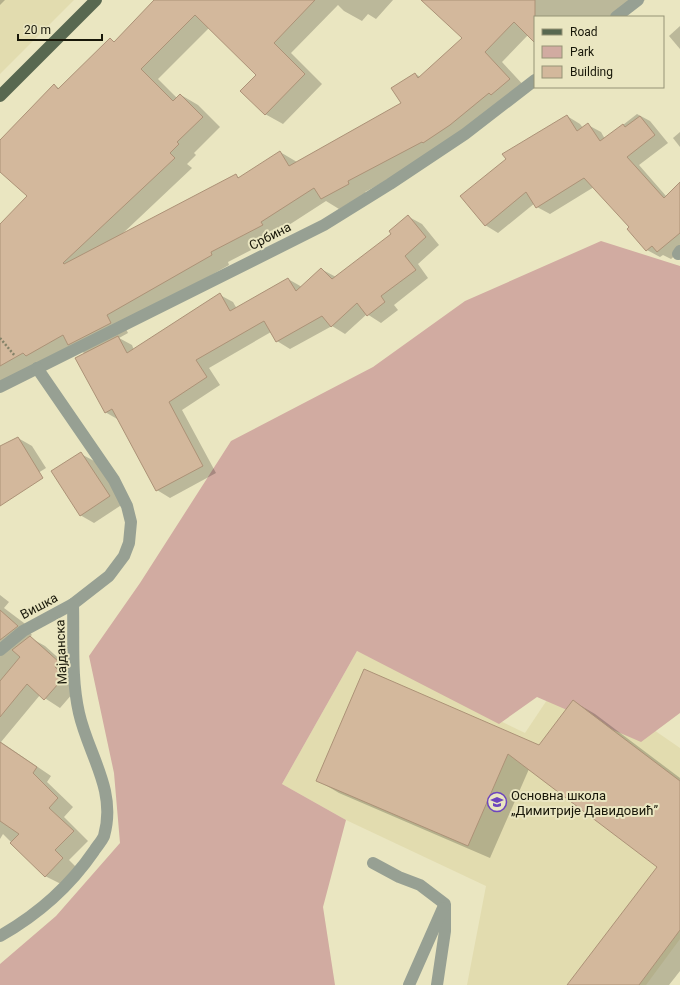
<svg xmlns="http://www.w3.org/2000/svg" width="680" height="985" font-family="Roboto,sans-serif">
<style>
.built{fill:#e2dcaf}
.green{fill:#d1aba1}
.shadow{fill:#0003}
.building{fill:#d3b89c;stroke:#ac9277}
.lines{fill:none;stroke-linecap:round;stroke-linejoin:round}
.path{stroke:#848268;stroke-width:2.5;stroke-dasharray:2 2;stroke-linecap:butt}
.minor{stroke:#97a093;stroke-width:12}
.major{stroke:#586850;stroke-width:12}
.labels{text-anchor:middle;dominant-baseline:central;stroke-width:4;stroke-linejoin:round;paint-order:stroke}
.street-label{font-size:13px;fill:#181709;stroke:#eae6c1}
.poi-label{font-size:13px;fill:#181709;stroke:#eae6c1;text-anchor:start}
</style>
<rect width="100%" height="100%" fill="#eae6c1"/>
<g class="built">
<path d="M 0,0 L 74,0 L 0,74 Z"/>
<path d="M 357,651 L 525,733 L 567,670 L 680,748 L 680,939 L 646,985 L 467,985 L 486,886 L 346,820 L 282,784 Z"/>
</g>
<path class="green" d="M 601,241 L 680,266 L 680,713 L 641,742 L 537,697 L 499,724 L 357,651 L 282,784 L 346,820 L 323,907 L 335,985 L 0,985 L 0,964 L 56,916 L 120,843 L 114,773 L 89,656 L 140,583 L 231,441 L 373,367 L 465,301 Z"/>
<g class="shadow">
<path d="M 0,0 L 5,0 L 0,5 Z"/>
<path d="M 155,0 L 393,0 L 376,19 L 368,14 L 362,21 L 344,11 L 338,5 L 291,53 L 322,84 L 283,124 L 265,114 L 257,75 L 209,28 L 158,79 L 177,98 L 181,95 L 198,105 L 220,127 L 194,153 L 196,155 L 187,164 L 192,168 L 121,235 L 236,176 L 240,178 L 280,152 L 297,162 L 403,103 L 415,74 L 421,77 L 464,38 L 423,0 L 645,0 L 630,12 L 619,17 L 535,17 L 535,41 L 528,35 L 502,62 L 527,89 L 439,152 L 365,192 L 366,194 L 339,209 L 326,201 L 278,232 L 280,235 L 228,262 L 229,265 L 124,325 L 128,333 L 119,338 L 132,345 L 134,350 L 220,295 L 233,302 L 237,309 L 288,279 L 302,287 L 321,269 L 336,277 L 392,234 L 409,217 L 422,224 L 439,245 L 418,264 L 428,278 L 394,305 L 398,310 L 381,323 L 367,314 L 345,334 L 332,326 L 290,349 L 277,341 L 271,332 L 209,368 L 220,385 L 182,410 L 216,473 L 170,498 L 157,490 L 119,420 L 105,412 L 86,354 L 75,348 L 0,385 L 0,225 L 29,196 L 0,170 L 0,141 L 54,85 L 60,89 L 110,39 L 115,42 Z"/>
<path d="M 680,26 L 680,49 L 669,36 Z"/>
<path d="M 637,114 L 650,121 L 668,143 L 639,165 L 666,196 L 680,183 L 680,251 L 671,259 L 663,255 L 660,257 L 647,250 L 631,228 L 594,187 L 550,214 L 537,207 L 535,203 L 498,233 L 485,225 L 567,116 L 580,124 L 583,128 L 588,125 L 601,132 L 605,139 Z"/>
<path d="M 680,132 L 680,147 L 673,138 Z"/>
<path d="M 18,438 L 32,446 L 46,468 L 9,491 L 0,486 L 0,447 Z"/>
<path d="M 81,454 L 96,462 L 123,504 L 94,523 L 80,515 Z"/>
<path d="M 0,595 L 9,602 L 4,608 L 32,629 L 30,633 L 32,635 L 29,637 L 45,646 L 74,672 L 80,685 L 60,708 L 40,695 L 1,742 L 51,776 L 47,782 L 73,807 L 64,817 L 88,841 L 69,860 L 77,868 L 61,884 L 45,876 L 3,834 L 0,839 Z"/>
<path d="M 573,701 L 595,714 L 680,778 L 680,971 L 669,985 L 569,985 L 658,866 L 529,769 L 490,858 L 339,793 L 317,780 L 539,746 Z"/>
</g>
<g class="building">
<path d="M 154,0 L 315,0 L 274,43 L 305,74 L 265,115 L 240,91 L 256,75 L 195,15 L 141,69 L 173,101 L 180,94 L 203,117 L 177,142 L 179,144 L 170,153 L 175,158 L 63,263 L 64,264 L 236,174 L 238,178 L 280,151 L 289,166 L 401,103 L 391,88 L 415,73 L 418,78 L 462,38 L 421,0 L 535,0 L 535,43 L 514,22 L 485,52 L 510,79 L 491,95 L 489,93 L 450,125 L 423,143 L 422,142 L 348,181 L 349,184 L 321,199 L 314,188 L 261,222 L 263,225 L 211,252 L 212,255 L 107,315 L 111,323 L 68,345 L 63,335 L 26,356 L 23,353 L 0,366 L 0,224 L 27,196 L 0,172 L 0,140 L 54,84 L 58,89 L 110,38 L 114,42 Z"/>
<path d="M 567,115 L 577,131 L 588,123 L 600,141 L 623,124 L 625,127 L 640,116 L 655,135 L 627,157 L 664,198 L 680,182 L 680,233 L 657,252 L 652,246 L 646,251 L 627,229 L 629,227 L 584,178 L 536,208 L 526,192 L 485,226 L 460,196 L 506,159 L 502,154 Z"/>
<path d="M 408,215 L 426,237 L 405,256 L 416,270 L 381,296 L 385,302 L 367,316 L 357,303 L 331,327 L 322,316 L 276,342 L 264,321 L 196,360 L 207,377 L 169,402 L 203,466 L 156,491 L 112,409 L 105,413 L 75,358 L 118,336 L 127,353 L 220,293 L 230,311 L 288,278 L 296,291 L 321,268 L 332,279 L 391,234 L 389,231 Z"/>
<path d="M 18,437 L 43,478 L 0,506 L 0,446 Z"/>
<path d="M 81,452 L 110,496 L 80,516 L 51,471 Z"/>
<path d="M 0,610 L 18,626 L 0,640 Z"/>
<path d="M 30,636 L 59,662 L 55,667 L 65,676 L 44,700 L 27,684 L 0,717 L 0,681 L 20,657 L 12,650 Z"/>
<path d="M 364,669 L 539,745 L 573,700 L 680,781 L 680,930 L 639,985 L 567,985 L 657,867 L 508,754 L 468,846 L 316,781 Z"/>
<path d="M 0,742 L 37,767 L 33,773 L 58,798 L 49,808 L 74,831 L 55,850 L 63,858 L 45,877 L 10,843 L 19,834 L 0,821 Z"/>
</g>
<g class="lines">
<path class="path" d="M 0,338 L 15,356"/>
<g class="minor">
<path d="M 616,17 L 638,0"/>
<path d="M 678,254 L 680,251"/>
<path d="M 0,387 L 324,225 L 390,184 L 465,134 L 535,80"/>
<path d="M 0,650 L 23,631 L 73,604"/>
<path d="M 373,863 L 399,877 L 420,885 L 445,904 L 445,931 L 437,985"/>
<path d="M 0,936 C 37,915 70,886 94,851 C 97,846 102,841 104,836 C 108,822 108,805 105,791 C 99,764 85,740 79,713 C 71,678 74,640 73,604 L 109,576 L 124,556 L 129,543 L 131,522 L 127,506 L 114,480 L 37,368"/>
<path d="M 409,985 L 443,908"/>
</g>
<path class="major" d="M 0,96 L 96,0"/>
</g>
<defs>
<g id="school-ring" transform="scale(1)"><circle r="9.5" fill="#eae6c1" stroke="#6d45be" stroke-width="1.5"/><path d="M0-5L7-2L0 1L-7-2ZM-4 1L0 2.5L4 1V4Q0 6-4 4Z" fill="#6d45be"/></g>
</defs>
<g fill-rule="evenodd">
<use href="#school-ring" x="497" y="802"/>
</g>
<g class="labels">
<g class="street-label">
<text transform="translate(270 236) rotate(-27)">Србина</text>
<text transform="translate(39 606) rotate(-28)">Вишка</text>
<text transform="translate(61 652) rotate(-92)">Мајданска</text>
</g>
<g class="poi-label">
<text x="511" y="795">Основна школа<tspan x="511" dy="15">„Димитрије Давидовић”</tspan></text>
</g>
</g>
<rect x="534" y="16" width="130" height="72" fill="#eae6c1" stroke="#969377"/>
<rect x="542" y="29" width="20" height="6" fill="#586850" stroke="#969377"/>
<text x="570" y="36" font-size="12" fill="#181709">Road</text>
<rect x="542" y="46" width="20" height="12" fill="#d1aba1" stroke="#969377"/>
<text x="570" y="56" font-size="12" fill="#181709">Park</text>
<rect x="542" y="66" width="20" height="12" fill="#d3b89c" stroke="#969377"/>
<text x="570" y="76" font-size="12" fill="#181709">Building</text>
<path d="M18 34v6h84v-6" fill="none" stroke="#181709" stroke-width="2"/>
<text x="24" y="34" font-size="12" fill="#181709" stroke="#eae6c1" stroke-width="3" paint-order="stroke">20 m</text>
</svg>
